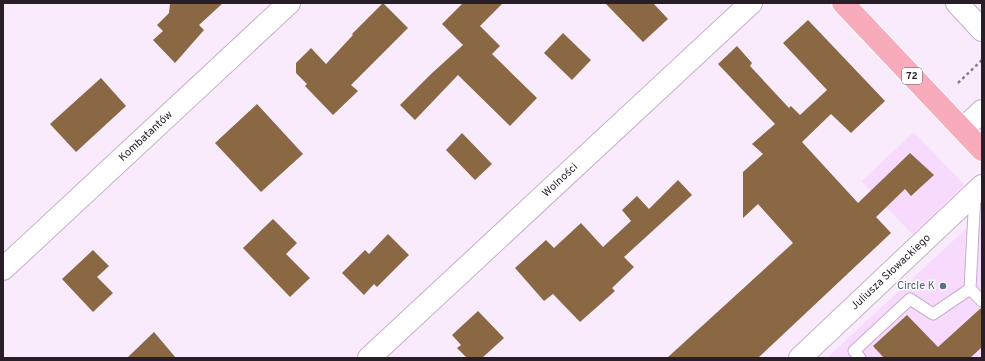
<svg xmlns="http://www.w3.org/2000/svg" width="985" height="361" font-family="Overpass,sans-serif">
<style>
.built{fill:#f8dafe}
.building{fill:#896843}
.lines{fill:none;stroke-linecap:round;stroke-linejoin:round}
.lane-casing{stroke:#c6afcb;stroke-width:13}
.street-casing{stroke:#c6afcb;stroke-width:24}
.primary-casing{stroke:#fff;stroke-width:24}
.path{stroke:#897e8b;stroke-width:2.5;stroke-dasharray:3 3;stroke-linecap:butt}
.lane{stroke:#fff;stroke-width:11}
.street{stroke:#fff;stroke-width:22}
.primary{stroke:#f8acbb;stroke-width:22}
.service-dot{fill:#5c6f8a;stroke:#fdfdfd;stroke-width:1.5}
.labels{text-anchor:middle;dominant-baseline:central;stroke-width:3;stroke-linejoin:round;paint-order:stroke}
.shield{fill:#fdfdfd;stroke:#676168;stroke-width:1}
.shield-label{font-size:10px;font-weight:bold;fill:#271e28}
.street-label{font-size:11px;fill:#271e28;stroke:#fdfdfd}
.service-label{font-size:11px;fill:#4e5e75;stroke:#fdfdfd;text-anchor:end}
</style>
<rect width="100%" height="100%" fill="#f9eafc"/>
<g class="built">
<path d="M 914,132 L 964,185 L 912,234 L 862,181 Z"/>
<path d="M 982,214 L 982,358 L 827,358 Z"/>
</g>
<g class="building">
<path d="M 223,3 L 199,25 L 204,30 L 175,63 L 153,40 L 163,31 L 157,25 L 169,13 L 170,4 Z"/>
<path d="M 383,3 L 408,28 L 351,85 L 358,91 L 333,115 L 305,86 L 307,84 L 296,73 L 296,63 L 311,48 L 326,64 L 353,35 L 352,34 Z"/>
<path d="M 463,3 L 503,3 L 480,26 L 500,46 L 492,54 L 537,98 L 510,126 L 458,75 L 415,120 L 400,105 L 431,74 L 463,45 L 442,24 Z"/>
<path d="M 605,3 L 653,3 L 668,19 L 643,42 Z"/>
<path d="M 808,20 L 885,101 L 851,133 L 831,114 L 802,142 L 858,203 L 910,153 L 934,175 L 911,196 L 905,189 L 876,217 L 891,233 L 758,358 L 667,358 L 793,243 L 758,204 L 743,218 L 743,172 L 763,154 L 752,144 L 775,124 L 718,64 L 737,46 L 752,63 L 750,66 L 789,108 L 791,106 L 800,115 L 827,90 L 783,43 Z"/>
<path d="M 563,33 L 591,60 L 572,80 L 544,53 Z"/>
<path d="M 101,78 L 126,106 L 76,152 L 50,124 Z"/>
<path d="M 257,104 L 303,154 L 261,192 L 215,143 Z"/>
<path d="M 462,133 L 492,164 L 475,180 L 446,150 Z"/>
<path d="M 678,180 L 692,195 L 624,257 L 634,267 L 612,288 L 615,291 L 580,322 L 553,294 L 544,301 L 515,268 L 546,240 L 554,248 L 581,223 L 603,247 L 631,221 L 622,210 L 637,196 L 649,209 Z"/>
<path d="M 273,219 L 297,243 L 286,254 L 310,278 L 290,297 L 243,248 Z"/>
<path d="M 388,234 L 409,255 L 377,287 L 374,284 L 364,295 L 342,273 L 365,250 L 369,254 Z"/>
<path d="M 93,250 L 109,266 L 97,277 L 113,293 L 93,312 L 62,279 Z"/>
<path d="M 981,308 L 982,347 L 970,358 L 884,358 L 873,346 L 907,315 L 938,347 Z"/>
<path d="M 478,311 L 504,338 L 482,358 L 467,358 L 457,348 L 461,345 L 452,335 Z"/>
<path d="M 154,332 L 176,358 L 127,358 Z"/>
</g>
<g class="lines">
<g class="lane-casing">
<g id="lane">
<path d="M 975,193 L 970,289 L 982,301"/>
<path d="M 860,358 L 854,351 L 910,299 L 933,314 L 970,289"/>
</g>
</g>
<g class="street-casing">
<g id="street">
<path d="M 957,3 L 982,30"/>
<path d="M 963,129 L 982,111"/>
<path id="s1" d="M 3,269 L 289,3"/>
<path id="s2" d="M 369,358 L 751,3"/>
<path id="s3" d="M 800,358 L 982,186"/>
</g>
</g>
<g class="primary-casing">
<path id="primary" d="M 843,3 L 982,150"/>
</g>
<path class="path" d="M 958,83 L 982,60"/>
<use href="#lane" class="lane"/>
<use href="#street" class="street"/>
<use href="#primary" class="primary"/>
</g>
<circle class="service-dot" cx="943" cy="286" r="4"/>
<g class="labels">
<rect class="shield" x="902" y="68" width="20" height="16" rx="3"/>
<g class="shield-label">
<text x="912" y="76">72</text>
</g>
<g class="street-label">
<text stroke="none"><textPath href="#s1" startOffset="195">Kombatantów</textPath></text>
<text stroke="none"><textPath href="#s2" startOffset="261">Wolności</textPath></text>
<text stroke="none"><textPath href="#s3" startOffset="125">Juliusza Słowackiego</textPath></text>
</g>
<g class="service-label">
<text x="935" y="286">Circle K</text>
</g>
</g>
<rect width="985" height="361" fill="none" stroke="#271e28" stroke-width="8"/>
</svg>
